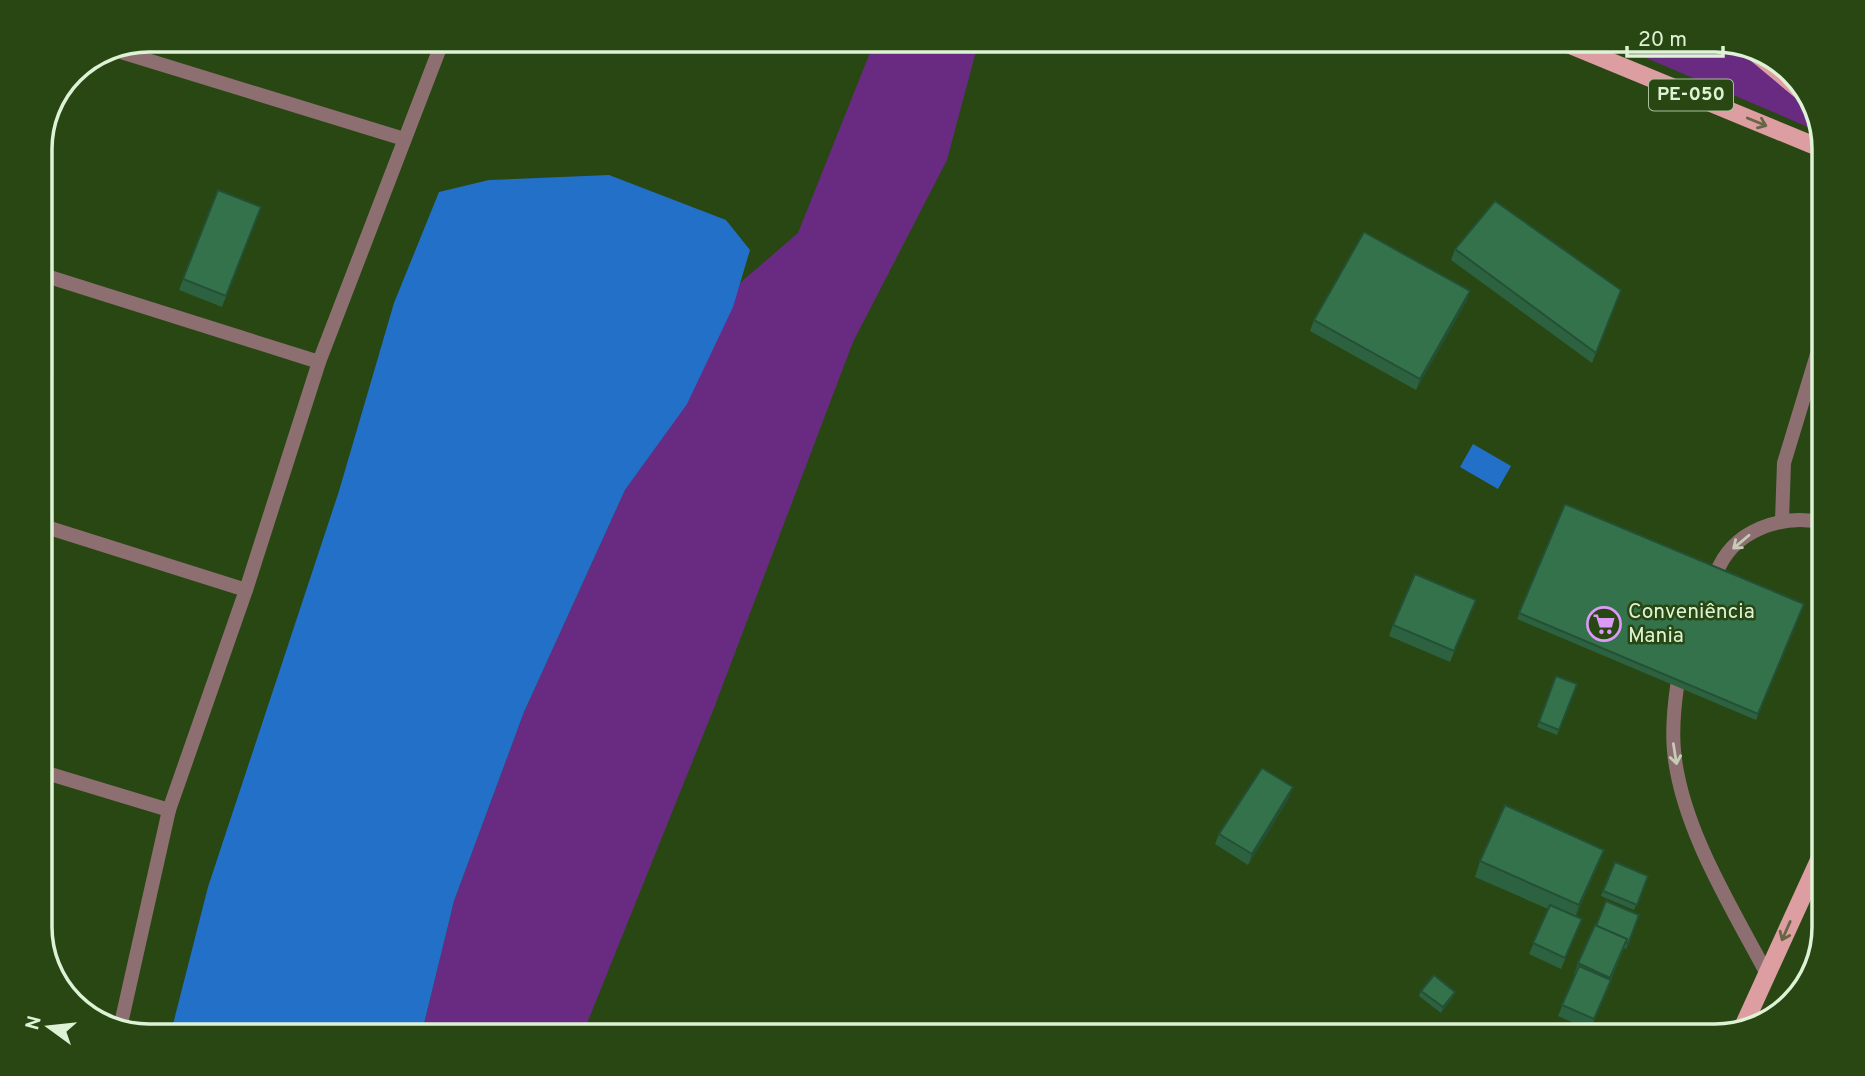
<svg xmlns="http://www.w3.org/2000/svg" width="1865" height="1076" font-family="Overpass,sans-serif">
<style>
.green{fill:#692b81}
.water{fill:#2370c9}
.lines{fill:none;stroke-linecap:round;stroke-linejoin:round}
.lane{stroke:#8e6f71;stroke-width:14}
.street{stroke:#8e6f71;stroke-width:14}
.primary{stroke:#dd9ea2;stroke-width:18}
.wall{fill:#2d6241}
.shaded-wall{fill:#245035}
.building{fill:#34724c;stroke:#245035;stroke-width:2}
.oneway{stroke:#676545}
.oneway2{stroke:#c6cbb7}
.labels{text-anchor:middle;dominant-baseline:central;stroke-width:5;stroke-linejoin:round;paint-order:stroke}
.shield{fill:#284713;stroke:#a7bf9b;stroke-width:2}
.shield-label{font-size:19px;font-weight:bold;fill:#def2d5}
.poi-label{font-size:21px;fill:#def2d5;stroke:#284713;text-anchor:start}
.rim{fill:none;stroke:#def2d5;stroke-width:3.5}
</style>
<rect width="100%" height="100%" fill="#284713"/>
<g class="green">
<path d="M 875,40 L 979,40 L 947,160 L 853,342 L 714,708 L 582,1036 L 421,1036 L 454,901 L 524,712 L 625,490 L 665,434 L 741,282 L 798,233 Z"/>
<path d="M 1604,40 L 1715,40 L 1770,55 L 1810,95 L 1822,133 Z"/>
</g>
<g class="water">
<path d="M 609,175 L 726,220 L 750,250 L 733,307 L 687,404 L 625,490 L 524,712 L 454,901 L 421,1036 L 170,1036 L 208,887 L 339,491 L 394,303 L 439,192 L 489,180 Z"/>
<path d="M 1473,444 L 1511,466 L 1498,489 L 1460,467 Z"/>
</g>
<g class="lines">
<g class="lane">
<path d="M 1782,520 L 1784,463 L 1825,328"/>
<path d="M 1716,574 C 1732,530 1782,513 1825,523"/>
<path d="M 1677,687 C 1674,708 1672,729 1674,751 C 1681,827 1732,908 1767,974"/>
</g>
<g class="street">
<path d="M 121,52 L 404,139"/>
<path d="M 40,274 L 319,362"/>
<path d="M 40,525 L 246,590"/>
<path d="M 40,771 L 169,810"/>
<path d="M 120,1028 L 169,810 L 246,590 L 319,362 L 443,40"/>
</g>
<g class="primary">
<path d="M 1558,40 L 1825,150"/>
<path d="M 1752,50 L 1812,100"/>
<path d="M 1742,1029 L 1825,847"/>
</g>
</g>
<g class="wall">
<path d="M 218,190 L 261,207 L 222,307 L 179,290 Z"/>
<path d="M 1455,249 L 1621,290 L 1592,363 L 1451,260 Z"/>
<path d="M 1470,291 L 1466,302 L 1416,390 L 1310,331 L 1314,320 Z"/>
<path d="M 1565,504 L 1804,604 L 1756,720 L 1517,619 Z"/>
<path d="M 1476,600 L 1450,662 L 1389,636 L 1393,625 Z"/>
<path d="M 1556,676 L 1577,684 L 1557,735 L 1537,727 Z"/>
<path d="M 1289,798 L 1248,865 L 1215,844 L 1219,834 Z"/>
<path d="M 1604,850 L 1598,865 L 1576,916 L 1582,919 L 1561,969 L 1529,954 L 1548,909 L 1475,877 L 1480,861 Z"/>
<path d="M 1615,862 L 1648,876 L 1634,910 L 1601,896 Z"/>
<path d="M 1639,915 L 1626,949 L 1624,948 L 1590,1030 L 1558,1016 L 1575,975 L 1574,974 L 1578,963 L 1596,926 Z"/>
<path d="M 1421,991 L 1455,992 L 1453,997 L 1441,1013 L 1419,996 Z"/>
</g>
<g class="shaded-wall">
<path d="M 1470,291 L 1466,302 L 1416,390 L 1420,379 Z"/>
<path d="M 1293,787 L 1289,798 L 1248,865 L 1252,854 Z"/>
<path d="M 1604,850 L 1598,865 L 1574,921 L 1579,905 Z"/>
<path d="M 1455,992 L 1453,997 L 1441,1013 L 1443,1007 Z"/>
</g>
<g class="building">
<path d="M 218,190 L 261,207 L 226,296 L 183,279 Z"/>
<path d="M 1495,201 L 1621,290 L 1596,353 L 1455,249 Z"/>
<path d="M 1364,232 L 1470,291 L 1420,379 L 1314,320 Z"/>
<path d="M 1565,504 L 1804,604 L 1758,714 L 1519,613 Z"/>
<path d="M 1415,574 L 1476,600 L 1454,651 L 1393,625 Z"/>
<path d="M 1556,676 L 1577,684 L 1559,730 L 1539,722 Z"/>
<path d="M 1262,768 L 1293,787 L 1252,854 L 1219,834 Z"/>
<path d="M 1505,805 L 1604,850 L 1579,905 L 1480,861 Z"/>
<path d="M 1615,862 L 1648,876 L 1637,905 L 1603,891 Z"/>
<path d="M 1606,901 L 1639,915 L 1628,944 L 1626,943 L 1627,939 L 1596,926 Z"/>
<path d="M 1550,905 L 1582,919 L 1565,958 L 1533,943 Z"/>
<path d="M 1595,925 L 1627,939 L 1610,978 L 1578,963 Z"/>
<path d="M 1579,966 L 1611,980 L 1594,1019 L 1562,1005 Z"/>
<path d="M 1434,975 L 1455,992 L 1443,1007 L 1421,991 Z"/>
</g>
<defs><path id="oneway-shaft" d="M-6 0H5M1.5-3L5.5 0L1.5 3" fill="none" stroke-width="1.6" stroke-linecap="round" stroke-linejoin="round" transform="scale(1.75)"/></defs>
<g class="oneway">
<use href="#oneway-shaft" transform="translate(1757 122) rotate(22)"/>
<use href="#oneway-shaft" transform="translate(1786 931) rotate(114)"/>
</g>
<g class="oneway2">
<use href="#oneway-shaft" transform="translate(1741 542) rotate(140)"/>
<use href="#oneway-shaft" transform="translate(1675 754) rotate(81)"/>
</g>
<defs>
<g id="supermarket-ring" transform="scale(1.75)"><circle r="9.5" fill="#284713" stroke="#da9af6" stroke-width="1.5"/><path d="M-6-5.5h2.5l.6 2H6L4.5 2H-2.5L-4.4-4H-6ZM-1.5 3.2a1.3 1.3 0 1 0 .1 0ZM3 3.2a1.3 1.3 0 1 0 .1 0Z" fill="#da9af6"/></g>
</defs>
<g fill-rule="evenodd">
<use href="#supermarket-ring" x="1604" y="624"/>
</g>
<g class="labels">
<rect class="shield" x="1649" y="79.5" width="84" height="31" rx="5"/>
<g class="shield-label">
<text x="1691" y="95">PE-050</text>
</g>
<g class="poi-label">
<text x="1628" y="612">Conveniência<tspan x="1628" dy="24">Mania</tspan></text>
</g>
</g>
<path d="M0 0H1865V1076H0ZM149 52H1715A97 97 0 0 1 1812 149V927A97 97 0 0 1 1715 1024H149A97 97 0 0 1 52 927V149A97 97 0 0 1 149 52Z" fill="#284713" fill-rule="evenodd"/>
<path class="rim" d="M149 52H1715A97 97 0 0 1 1812 149V927A97 97 0 0 1 1715 1024H149A97 97 0 0 1 52 927V149A97 97 0 0 1 149 52Z"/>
<g transform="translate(49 1027) rotate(285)" stroke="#284713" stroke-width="5" paint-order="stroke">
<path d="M0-5L12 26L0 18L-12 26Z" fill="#def2d5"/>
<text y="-10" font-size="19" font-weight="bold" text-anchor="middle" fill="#def2d5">N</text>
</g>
<path d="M1627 46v10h96v-10" fill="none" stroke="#def2d5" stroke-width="3.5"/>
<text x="1638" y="46" font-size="21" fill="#def2d5" stroke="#284713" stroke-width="5" paint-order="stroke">20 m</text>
</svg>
